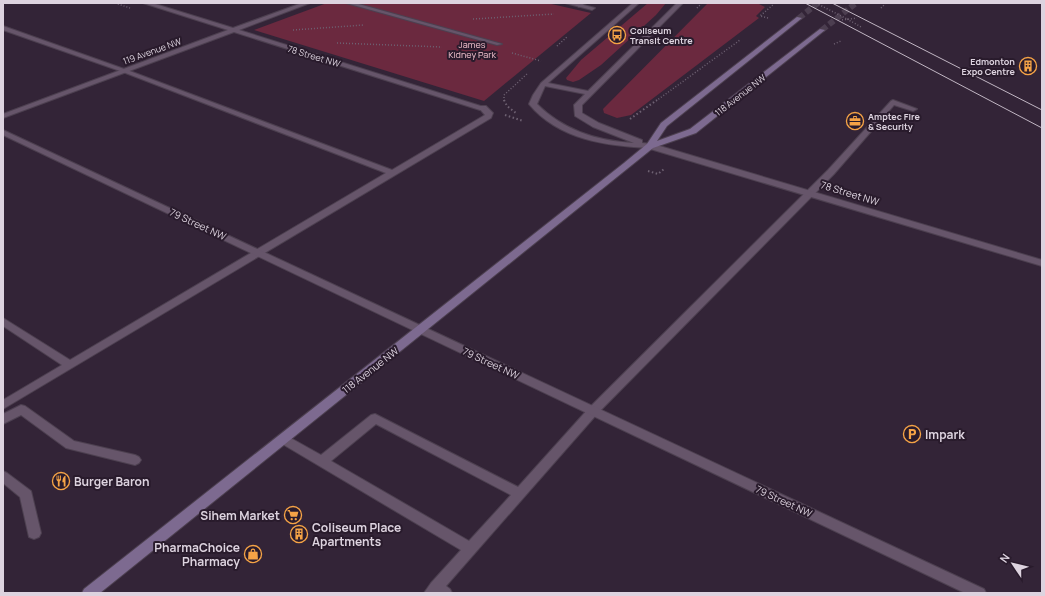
<svg xmlns="http://www.w3.org/2000/svg" width="1045" height="596" font-family="Manrope,sans-serif">
<style>
.green{fill:#6b293f}
.lines{fill:none;stroke-linecap:round;stroke-linejoin:round}
.secondary-tunnel{stroke:#4c3e50;stroke-width:6;stroke-dasharray:6 3;stroke-linecap:butt}
.lane-casing{stroke:#4d4050;stroke-width:2}
.street-casing{stroke:#4d4050;stroke-width:2}
.secondary-casing{stroke:#4d4050;stroke-width:2}
.path-far1{stroke:#6e6172;stroke-width:1.5;stroke-dasharray:1 2;stroke-linecap:butt}
.path{stroke:#6e6172;stroke-width:2;stroke-dasharray:1.5 2.5;stroke-linecap:butt}
.lane{fill:#66556a;fill-rule:evenodd}
.street{fill:#66556a;fill-rule:evenodd}
.secondary{fill:#7d6a90;fill-rule:evenodd}
.tram{stroke:#c1b6c3;stroke-width:1}
.path-bridge{stroke:#6e6172;stroke-width:1.5;stroke-dasharray:1 2;stroke-linecap:butt}
.labels{text-anchor:middle;dominant-baseline:central;stroke-width:4;stroke-linejoin:round;paint-order:stroke}
.far-poi-label{font-size:9px;font-weight:bold;fill:#ddd3df;stroke:#291b2c;text-anchor:start}
.far-park-label{font-size:9px;fill:#f6c4d0;stroke:#291b2c}
.far-street-label{font-size:9px;fill:#ddd3df;stroke:#291b2c}
.street-label{font-size:10px;fill:#ddd3df;stroke:#291b2c}
.near-poi-label{font-size:12px;font-weight:bold;fill:#ddd3df;stroke:#291b2c;text-anchor:start}
</style>
<rect width="100%" height="100%" fill="#332437"/>
<g class="green">
<path d="M 327,3 L 547,3 L 591,13 L 484,101 L 254,30 Z"/>
<path d="M 648,3 L 666,3 L 656,15 L 601,65 L 579,80 L 573,82 L 567,80 L 566,78 L 581,60 Z"/>
<path d="M 708,3 L 757,3 L 765,7 L 756,16 L 759,18 L 631,115 L 617,118 L 604,113 L 603,109 Z"/>
</g>
<g class="lines">
<g class="secondary-tunnel">
<path d="M 799,18 L 818,3"/>
<path d="M 822,30 L 856,3"/>
</g>
<g class="lane-casing">
<g id="lane">
<path d="M 346,3 L 355,3 L 502,44 L 497,45 Z"/>
<path d="M 579,3 L 586,3 L 579,7 L 576,5 Z"/>
<path d="M 633,3 L 639,3 L 548,83 L 588,91 L 677,3 L 683,3 L 582,105 L 582,113 L 599,123 L 642,140 L 642,143 L 653,144 L 653,148 L 650,148 C 607,146 559,140 529,104 L 533,95 L 541,83 ZM 545,86 L 585,94 L 574,105 L 575,116 L 593,127 L 634,143 C 597,141 563,130 537,104 Z"/>
<path d="M 3,26 L 127,70 L 392,170 L 485,115 L 479,108 L 480,106 L 486,106 L 493,113 L 491,118 L 3,409 L 3,400 L 62,365 L 3,326 L 3,318 L 70,360 L 386,173 L 123,72 L 3,30 Z"/>
<path d="M 893,100 L 917,109 L 913,111 L 894,105 L 834,174 L 597,414 L 446,586 L 450,589 L 452,593 L 424,593 L 431,583 L 461,550 L 279,442 L 277,439 L 279,436 L 283,435 L 287,436 L 321,455 L 371,415 L 375,414 L 518,487 L 589,408 L 828,170 L 891,101 ZM 376,424 L 511,495 L 469,541 L 331,461 Z"/>
<path d="M 21,405 L 25,406 L 74,441 L 135,455 L 139,457 L 141,460 L 139,463 L 135,465 L 66,448 L 21,415 L 3,424 L 3,414 Z"/>
<path d="M 3,471 L 7,473 L 31,491 L 41,533 L 39,537 L 34,539 L 29,537 L 20,497 L 3,483 Z"/>
</g>
</g>
<g class="street-casing">
<g id="street">
<path d="M 143,3 L 152,3 L 233,28 L 302,3 L 310,3 L 239,30 L 487,108 L 483,110 L 480,110 L 234,32 L 3,118 L 3,114 L 228,30 Z"/>
<path d="M 565,3 L 576,3 L 595,8 L 592,10 Z"/>
<path d="M 3,130 L 984,589 L 986,593 L 965,593 L 3,135 Z"/>
<path d="M 647,144 L 653,144 L 1042,260 L 1042,266 L 647,148 Z"/>
</g>
</g>
<g class="secondary-casing">
<path id="secondary" d="M 797,17 L 802,18 L 667,126 L 657,141 L 690,129 L 820,29 L 825,30 L 696,133 L 653,148 L 100,593 L 82,593 L 84,589 L 624,163 L 647,144 L 661,123 Z"/>
</g>
<g class="path-far1">
<path d="M 115,3 L 130,8"/>
<path d="M 697,8 L 702,3"/>
<path d="M 881,8 L 886,3"/>
<path d="M 768,18 L 760,16 L 774,4"/>
<path d="M 473,19 L 554,14"/>
<path d="M 847,19 L 861,27"/>
<path d="M 842,20 L 857,18"/>
<path d="M 293,30 L 364,25"/>
<path d="M 337,43 L 442,47"/>
<path d="M 834,44 L 841,41"/>
<path d="M 557,46 L 568,36"/>
<path d="M 512,53 L 541,61"/>
<path d="M 504,101 L 504,95 L 527,74"/>
<path d="M 656,101 L 740,40"/>
</g>
<g class="path">
<path d="M 504,100 L 507,106 L 516,113"/>
<path d="M 505,115 L 523,121"/>
<path d="M 630,119 L 657,100"/>
<path d="M 648,171 L 658,174 L 664,169"/>
</g>
<use href="#lane" class="lane"/>
<use href="#street" class="street"/>
<use href="#secondary" class="secondary"/>
<g class="tram">
<path d="M 805,3 L 1042,128"/>
<path d="M 832,3 L 1042,110"/>
</g>
<path class="path-bridge" d="M 816,3 L 847,19"/>
</g>
<defs>
<g id="bus-ring" transform="scale(0.9)"><circle r="9.5" fill="#291b2c" stroke="#f5a346" stroke-width="1.5"/><path d="M-5-6H5V4H4V6H2V4H-2V6H-4V4H-5ZM-3.5-4V0h7V-4ZM-3.5 1.2v1.5H-2V1.2ZM2 1.2v1.5H3.5V1.2Z" fill="#f5a346"/></g>
<g id="building-ring" transform="scale(0.9)"><circle r="9.5" fill="#291b2c" stroke="#f5a346" stroke-width="1.5"/><path d="M-4-6H4V6H1V3H-1V6H-4ZM-2.5-4.3h1.7v1.8h-1.7ZM.8-4.3h1.7v1.8H.8ZM-2.5-1h1.7V.8h-1.7ZM.8-1h1.7V.8H.8Z" fill="#f5a346"/></g>
<g id="office-ring" transform="scale(0.9)"><circle r="9.5" fill="#291b2c" stroke="#f5a346" stroke-width="1.5"/><path d="M-6-3h4V-5.5h4V-3h4V5H-6ZM-1-4.5V-3h2v-1.5ZM-6 0V1H6V0Z" fill="#f5a346"/></g>
<g id="parking-ring" transform="scale(0.9)"><circle r="9.5" fill="#291b2c" stroke="#f5a346" stroke-width="1.5"/><path d="M-3.5-5.5H1a3.5 3.5 0 0 1 0 7H-1V5.5H-3.5ZM-1-3.4V-.6H.8a1.4 1.4 0 0 0 0-2.8Z" fill="#f5a346"/></g>
<g id="restaurant-ring" transform="scale(0.9)"><circle r="9.5" fill="#291b2c" stroke="#f5a346" stroke-width="1.5"/><path d="M-5-6h1v4h1v-4h1v4h1v-4h1v5L-1.5 .5V6h-2V.5L-5-1ZM5-6V6H3V1.5H1.5Q1.5-4 5-6Z" fill="#f5a346"/></g>
<g id="supermarket-ring" transform="scale(0.9)"><circle r="9.5" fill="#291b2c" stroke="#f5a346" stroke-width="1.5"/><path d="M-6-5.5h2.5l.6 2H6L4.5 2H-2.5L-4.4-4H-6ZM-1.5 3.2a1.3 1.3 0 1 0 .1 0ZM3 3.2a1.3 1.3 0 1 0 .1 0Z" fill="#f5a346"/></g>
<g id="shop-ring" transform="scale(0.9)"><circle r="9.5" fill="#291b2c" stroke="#f5a346" stroke-width="1.5"/><path d="M-5-2.5h2.3a2.7 3.5 0 0 1 5.4 0H5L5.5 6h-11ZM-1.5-2.5h3a1.5 2.3 0 0 0-3 0Z" fill="#f5a346"/></g>
</defs>
<g fill-rule="evenodd">
<use href="#bus-ring" x="617" y="35"/>
<use href="#building-ring" x="1028" y="66"/>
<use href="#office-ring" x="855" y="121"/>
<use href="#parking-ring" x="912" y="434"/>
<use href="#restaurant-ring" x="61" y="481"/>
<use href="#supermarket-ring" x="293" y="515"/>
<use href="#building-ring" x="299" y="534"/>
<use href="#shop-ring" x="253" y="554"/>
</g>
<g class="labels">
<g class="far-poi-label">
<text x="630" y="30">Coliseum<tspan x="630" dy="10">Transit Centre</tspan></text>
<text x="1015" y="61" text-anchor="end">Edmonton<tspan x="1015" dy="10">Expo Centre</tspan></text>
<text x="868" y="116">Amptec Fire<tspan x="868" dy="10">&amp; Security</tspan></text>
</g>
<g class="far-park-label">
<text x="472" y="44">James<tspan x="472" dy="10">Kidney Park</tspan></text>
</g>
<g class="far-street-label">
<text transform="translate(152 51) rotate(-20)">119 Avenue NW</text>
<text transform="translate(314 56) rotate(17)">78 Street NW</text>
<text transform="translate(740 95) rotate(-38)">118 Avenue NW</text>
</g>
<g class="street-label">
<text transform="translate(850 193) rotate(17)">78 Street NW</text>
<text transform="translate(198 224) rotate(25)">79 Street NW</text>
<text transform="translate(491 363) rotate(25)">79 Street NW</text>
<text transform="translate(370 370) rotate(-38)">118 Avenue NW</text>
<text transform="translate(784 501) rotate(25)">79 Street NW</text>
</g>
<g class="near-poi-label">
<text x="925" y="434">Impark</text>
<text x="74" y="481">Burger Baron</text>
<text x="280" y="515" text-anchor="end">Sihem Market</text>
<text x="312" y="527">Coliseum Place<tspan x="312" dy="14">Apartments</tspan></text>
<text x="240" y="547" text-anchor="end">PharmaChoice<tspan x="240" dy="14">Pharmacy</tspan></text>
</g>
</g>
<rect width="1045" height="596" fill="none" stroke="#ddd3df" stroke-width="8"/>
<g transform="translate(1013 564) rotate(305)" stroke="#291b2c" stroke-width="3" paint-order="stroke">
<path d="M0-3L7 15L0 10L-7 15Z" fill="#ddd3df"/>
<text y="-6" font-size="11" font-weight="bold" text-anchor="middle" fill="#ddd3df">N</text>
</g>
</svg>
